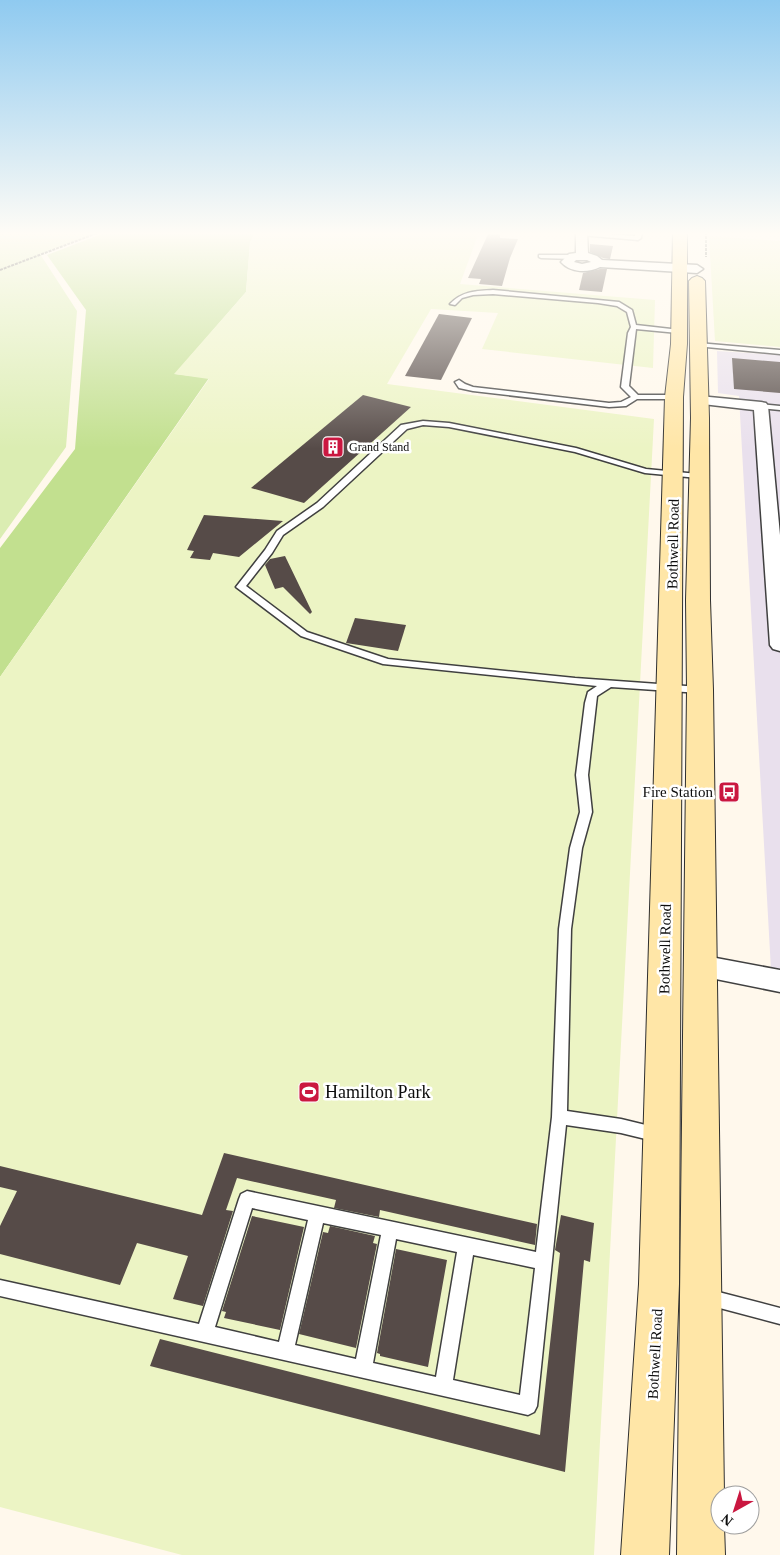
<svg xmlns="http://www.w3.org/2000/svg" width="780" height="1555" font-family="'Times New Roman',serif">
<style>
.industrial{fill:#e9e0ed}
.green{fill:#dbedb2}
.forest{fill:#c2e08f}
.pitch{fill:#ecf4c4}
.building{fill:#564b48}
.lines{fill:none;stroke-linecap:round;stroke-linejoin:round}
.lane-casing{stroke:#404040;stroke-width:3}
.street-casing{stroke:#404040;stroke-width:3}
.secondary-casing{stroke:#2f2f2f;stroke-width:2}
.path{stroke:#2f2f2f;stroke-width:2;stroke-dasharray:3 1;stroke-linecap:butt}
.lane{fill:#fff;fill-rule:evenodd}
.street{fill:#fff;fill-rule:evenodd}
.secondary{fill:#ffe6a7;fill-rule:evenodd}
.labels{text-anchor:middle;dominant-baseline:central;stroke-width:5;stroke-linejoin:round;paint-order:stroke}
.far-poi-label{font-size:12px;fill:#0d0d0d;stroke:#fff;text-anchor:start}
.street-label{font-size:15px;fill:#0d0d0d;stroke:#fff}
.poi-label{font-size:15px;fill:#0d0d0d;stroke:#fff;text-anchor:end}
.near-poi-label{font-size:18px;fill:#0d0d0d;stroke:#fff;text-anchor:start}
</style>
<rect width="100%" height="100%" fill="#fff8ec"/>
<path class="industrial" d="M 717,351 L 780,355 L 780,990 L 772,988 L 739,396 L 718,393 Z"/>
<path class="green" d="M 0,232 L 98,232 L 40,254 L 77,311 L 66,447 L 0,539 Z"/>
<path class="forest" d="M 107,232 L 255,232 L 250,243 L 246,292 L 175,374 L 209,378 L 0,677 L 0,548 L 75,449 L 86,310 L 47,255 Z"/>
<g class="pitch">
<path d="M 255,232 L 307,232 L 331,234 L 333,232 L 479,232 L 460,284 L 655,300 L 653,368 L 482,349 L 498,313 L 431,309 L 387,384 L 654,419 L 594,1555 L 182,1555 L 0,1507 L 0,677 L 209,379 L 174,374 L 246,292 L 250,243 Z"/>
<path d="M 709,236 L 780,241 L 780,347 L 715,341 Z"/>
</g>
<g class="building">
<path d="M 489,232 L 500,232 L 500,238 L 518,239 L 510,258 L 502,286 L 479,284 L 481,279 L 468,278 Z"/>
<path d="M 590,244 L 613,246 L 610,259 L 603,258 L 590,252 Z"/>
<path d="M 600,269 L 607,269 L 602,292 L 579,290 L 583,273 Z"/>
<path d="M 439,314 L 472,318 L 441,380 L 405,376 Z"/>
<path d="M 732,358 L 780,362 L 780,393 L 734,389 Z"/>
<path d="M 363,395 L 411,407 L 304,503 L 251,488 Z"/>
<path d="M 204,515 L 283,521 L 239,557 L 213,553 L 210,560 L 190,558 L 194,551 L 187,550 Z"/>
<path d="M 285,556 L 312,612 L 310,614 L 283,587 L 275,589 L 265,565 L 270,559 Z"/>
<path d="M 355,618 L 406,625 L 398,651 L 346,643 Z"/>
<path d="M 224,1153 L 537,1224 L 535,1245 L 380,1210 L 379,1217 L 334,1208 L 336,1200 L 237,1178 L 226,1210 L 233,1211 L 203,1306 L 173,1299 L 188,1256 L 137,1243 L 120,1285 L 0,1254 L 0,1226 L 17,1191 L 0,1187 L 0,1166 L 202,1215 Z"/>
<path d="M 561,1215 L 594,1223 L 590,1262 L 584,1260 L 565,1472 L 150,1366 L 160,1339 L 540,1435 L 560,1253 L 555,1250 Z"/>
<path d="M 252,1216 L 304,1227 L 280,1330 L 224,1318 L 226,1312 L 222,1311 Z"/>
<path d="M 330,1226 L 375,1236 L 373,1243 L 377,1244 L 356,1348 L 299,1334 L 323,1232 L 328,1233 Z"/>
<path d="M 396,1249 L 447,1260 L 428,1367 L 380,1356 L 380,1354 L 377,1353 Z"/>
</g>
<g class="lines">
<g class="lane-casing">
<g id="lane">
<path d="M 583,232 L 635,236 L 636,232 L 642,232 L 641,238 L 638,240 L 581,235 Z"/>
<path d="M 539,255 L 573,255 L 576,257 L 573,259 L 541,258 L 539,257 Z"/>
<path d="M 493,290 L 619,302 L 632,310 L 636,325 L 680,330 L 681,331 L 678,333 L 636,329 L 629,386 L 638,395 L 674,395 L 678,397 L 674,399 L 637,399 L 626,406 L 609,407 L 473,391 L 459,388 L 455,382 L 459,380 L 465,384 L 473,387 L 609,403 L 621,402 L 631,397 L 621,387 L 628,333 L 631,327 L 627,312 L 617,306 L 598,303 L 493,294 L 473,295 L 462,298 L 455,305 L 450,304 C 462,291 476,291 493,290 Z"/>
<path d="M 698,343 L 780,350 L 780,354 L 696,346 L 696,344 Z"/>
<path d="M 758,404 L 780,406 L 780,410 L 758,408 Z"/>
<path d="M 423,421 L 449,423 L 576,448 L 646,469 L 698,474 L 702,476 L 698,478 L 645,473 L 575,452 L 449,427 L 423,425 L 407,429 L 323,507 L 283,535 L 272,553 L 246,586 L 307,632 L 388,659 L 575,678 L 700,687 L 705,690 L 700,693 L 611,687 L 597,696 L 588,775 L 592,812 L 582,848 L 571,929 L 567,1111 L 621,1119 L 658,1128 L 663,1130 L 665,1135 L 663,1140 L 658,1142 L 621,1133 L 566,1125 L 537,1406 L 534,1412 L 528,1415 L 0,1296 L 0,1280 L 199,1324 L 239,1199 L 241,1194 L 247,1191 L 536,1252 L 552,1117 L 559,929 L 570,848 L 580,812 L 576,775 L 585,703 L 588,692 L 597,686 L 383,664 L 301,636 L 236,587 L 265,550 L 277,531 L 317,503 L 401,425 ZM 252,1208 L 308,1220 L 279,1342 L 215,1327 ZM 323,1223 L 381,1235 L 356,1359 L 295,1345 ZM 396,1239 L 457,1252 L 436,1377 L 373,1363 ZM 473,1255 L 535,1268 L 520,1395 L 453,1380 Z"/>
<path d="M 707,1289 L 780,1308 L 780,1324 L 701,1303 L 699,1297 L 701,1291 Z"/>
</g>
</g>
<g class="street-casing">
<g id="street">
<path d="M 576,232 L 587,232 L 588,253 L 597,256 L 602,260 L 697,265 L 703,269 L 697,273 L 600,267 C 588,273 571,273 561,262 L 569,254 L 576,253 ZM 576,260 L 587,260 L 591,262 L 582,264 L 574,262 Z"/>
<path d="M 699,396 L 761,402 L 766,403 L 768,406 L 780,535 L 780,651 L 773,649 L 770,645 L 754,410 L 694,403 L 692,400 L 694,397 Z"/>
<path d="M 700,955 L 780,970 L 780,992 L 691,974 L 687,966 L 691,958 Z"/>
</g>
</g>
<g class="secondary-casing">
<g id="secondary">
<path d="M 673,232 L 687,232 L 687,344 L 683,397 L 679,1284 L 669,1555 L 621,1555 L 639,1284 L 665,397 L 671,344 Z"/>
<path d="M 697,276 L 702,278 L 705,281 L 709,418 L 710,600 L 713,690 L 724,1495 L 720,1495 L 720,1525 L 724,1525 L 725,1555 L 677,1555 L 687,690 L 686,600 L 691,418 L 689,281 L 692,278 Z"/>
</g>
</g>
<g class="path">
<path d="M 706,232 L 706,257"/>
<path d="M 0,270 L 100,232"/>
</g>
<use href="#lane" class="lane"/>
<use href="#street" class="street"/>
<use href="#secondary" class="secondary"/>
</g>
<linearGradient id="sky" x2="0" y2="1"><stop stop-color="#8fcaf0"/><stop offset="0.52" stop-color="#fffcf6"/><stop offset="1" stop-color="#fffcf6" stop-opacity="0"/></linearGradient>
<rect width="780" height="449" fill="url(#sky)"/>
<defs>
<g id="building-square" transform="scale(1.125)"><rect x="-9" y="-9" width="18" height="18" rx="4" fill="#ca1740" stroke="#fff"/><path d="M-4-6H4V6H1V3H-1V6H-4ZM-2.5-4.3h1.7v1.8h-1.7ZM.8-4.3h1.7v1.8H.8ZM-2.5-1h1.7V.8h-1.7ZM.8-1h1.7V.8H.8Z" fill="#fff"/></g>
<g id="bus-square" transform="scale(1.125)"><rect x="-9" y="-9" width="18" height="18" rx="4" fill="#ca1740" stroke="#fff"/><path d="M-5-6H5V4H4V6H2V4H-2V6H-4V4H-5ZM-3.5-4V0h7V-4ZM-3.5 1.2v1.5H-2V1.2ZM2 1.2v1.5H3.5V1.2Z" fill="#fff"/></g>
<g id="stadium-square" transform="scale(1.125)"><rect x="-9" y="-9" width="18" height="18" rx="4" fill="#ca1740" stroke="#fff"/><path d="M0-5a6.5 5 0 1 0 0 10a6.5 5 0 1 0 0-10ZM-3.5-1.8h7v3.6h-7Z" fill="#fff"/></g>
</defs>
<g fill-rule="evenodd">
<use href="#building-square" x="333" y="447"/>
<use href="#bus-square" x="729" y="792"/>
<use href="#stadium-square" x="309" y="1092"/>
</g>
<g class="labels">
<g class="far-poi-label">
<text x="349" y="447">Grand Stand</text>
</g>
<g class="street-label">
<text transform="translate(673 544) rotate(-89)">Bothwell Road</text>
<text transform="translate(665 949) rotate(-89)">Bothwell Road</text>
<text transform="translate(655 1354) rotate(-87)">Bothwell Road</text>
</g>
<g class="poi-label">
<text x="713" y="792">Fire Station</text>
</g>
<g class="near-poi-label">
<text x="325" y="1092">Hamilton Park</text>
</g>
</g>
<g transform="translate(735 1510) rotate(219)"><circle r="24" fill="#ffffff" stroke="#9e9e9e"/>
<path d="M0-4L9 19L0 12L-9 19Z" fill="#ca1740"/>
<text y="-8" font-size="14" font-weight="bold" text-anchor="middle" fill="#0d0d0d">N</text>
</g>
</svg>
